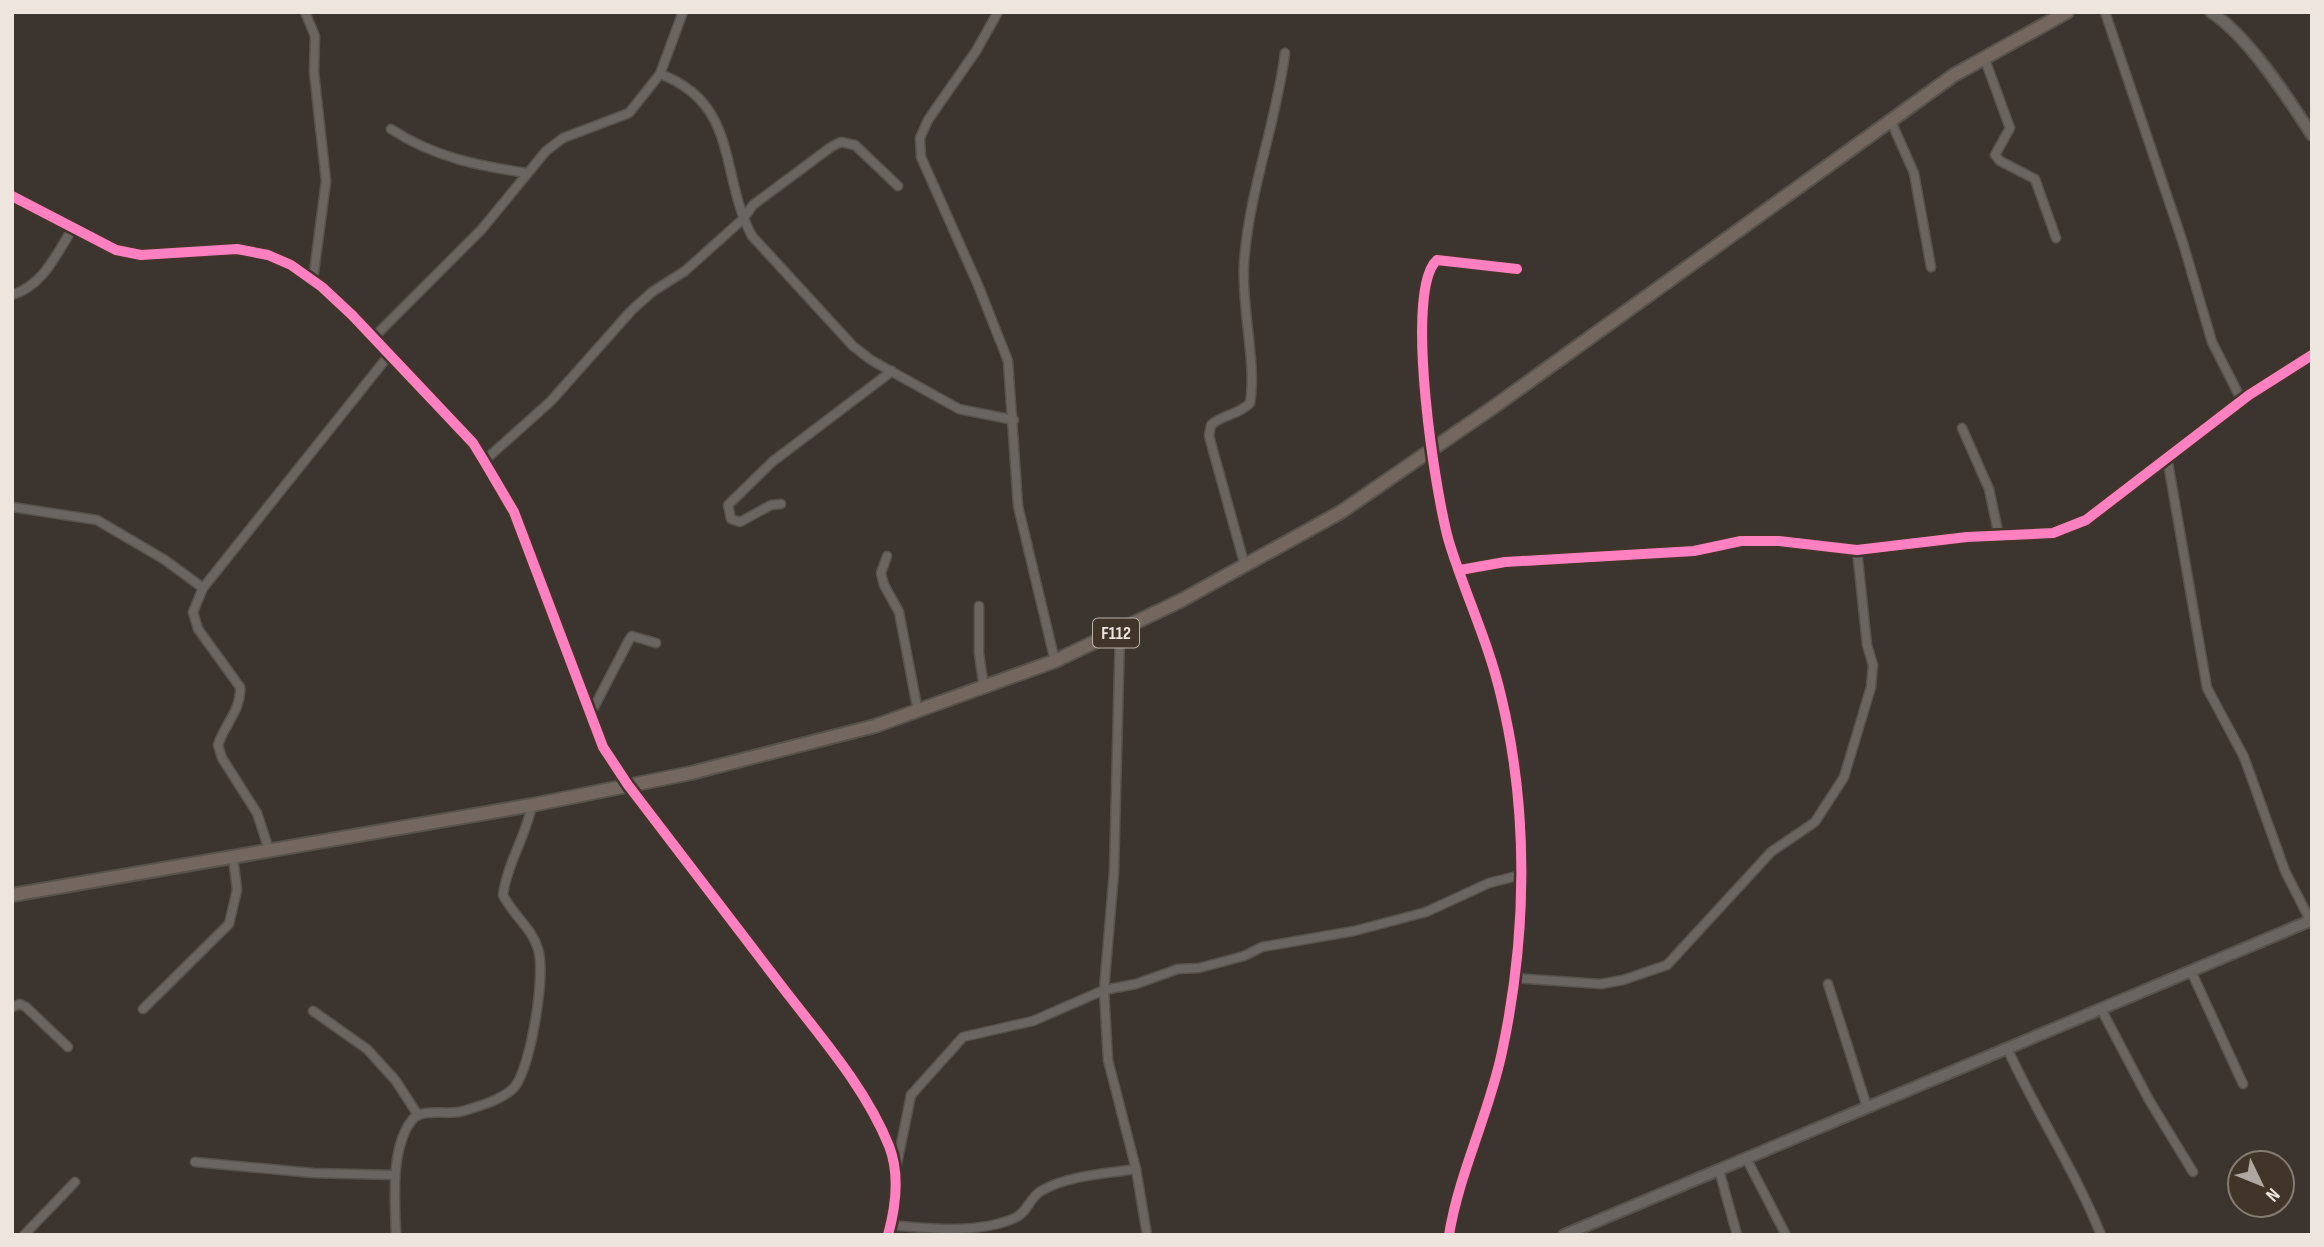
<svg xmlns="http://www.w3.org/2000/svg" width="2324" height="1247" font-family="'Sofia Sans Condensed',sans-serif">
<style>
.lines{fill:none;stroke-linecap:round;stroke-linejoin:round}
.minor-casing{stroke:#57524c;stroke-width:11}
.secondary-casing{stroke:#57524c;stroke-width:14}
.primary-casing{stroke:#57524c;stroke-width:16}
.minor{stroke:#6a6561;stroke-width:8}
.secondary{stroke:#6a6561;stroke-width:10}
.primary{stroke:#74675f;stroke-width:12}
.cycleway-casing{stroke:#41352a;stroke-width:15}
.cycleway{stroke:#ff80c0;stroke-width:10}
.labels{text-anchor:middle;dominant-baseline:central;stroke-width:5;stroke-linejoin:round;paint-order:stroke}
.shield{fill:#41352a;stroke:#b9b0a8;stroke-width:2}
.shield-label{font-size:18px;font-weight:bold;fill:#ede5de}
</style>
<rect width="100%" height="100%" fill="#3c352f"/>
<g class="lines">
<g class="minor-casing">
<g id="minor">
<path d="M 305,12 L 315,36 L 314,72 L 326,181 L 313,280"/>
<path d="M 998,12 L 976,51 L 928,120 L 920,138 L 921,157 L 978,285 L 1008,361 L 1018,506 L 1055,661"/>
<path d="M 2105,12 L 2183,243 L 2212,342 L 2242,401"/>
<path d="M 1984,57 L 2010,128 L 1995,155 L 2000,161 L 2035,179 L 2056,238"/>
<path d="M 660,74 C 740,104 719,175 752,236 L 853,346 L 871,360 L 959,409 L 1014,420"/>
<path d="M 1890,119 L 1914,173 L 1931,267"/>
<path d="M 391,129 C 433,157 479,166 527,173"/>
<path d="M 12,196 L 116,250 L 141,255 L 237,249 L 268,255 L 291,265 L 322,287 L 352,315 L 473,443 L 484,461 L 514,512 L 603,747 L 628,785 C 679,851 729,918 780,984 C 818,1034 865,1086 889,1146 C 900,1174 896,1206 888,1235"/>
<path d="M 12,295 C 44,285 56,254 73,228"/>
<path d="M 373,338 L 482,229 L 546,151 L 563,138 L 629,113 L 660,74 L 683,12"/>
<path d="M 1962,428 L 1989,489 L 1999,536"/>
<path d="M 2167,457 L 2207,688 L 2244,757 L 2285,871 L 2310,920"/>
<path d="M 484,461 L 551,401 L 631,311 L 652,292 L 685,271 L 743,219 L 753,205 L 831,147 L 841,142 L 855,145 L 898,186"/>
<path d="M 781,504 L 771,505 L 740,522 L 731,519 L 728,505 L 772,462 L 892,371"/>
<path d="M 12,507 L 97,520 L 165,560 L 203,588"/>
<path d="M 887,556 L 881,573 L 884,585 L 899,612 L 918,712"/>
<path d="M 1245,566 L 1209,436 L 1211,425 C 1223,414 1239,415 1250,403 C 1257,363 1241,308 1244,263 C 1249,191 1276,124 1285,53"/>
<path d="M 1460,570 L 1505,562 L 1694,551 L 1741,541 L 1779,541 L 1857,550 L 1967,537 L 2053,533 L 2086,520 L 2249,395 L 2312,355"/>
<path d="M 979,606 L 979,653 L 984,689"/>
<path d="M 1120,631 L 1114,872 L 1104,990 L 1108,1060 L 1136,1169 L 1147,1235"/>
<path d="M 591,713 L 629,640 L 632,636 L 656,643"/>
<path d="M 269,850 L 257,813 L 222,758 L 218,745 C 224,725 242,709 240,687 L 198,629 L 193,612 L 203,588 L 389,355"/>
<path d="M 2191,971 L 2243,1084"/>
<path d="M 1514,978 L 1601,984 L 1623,980 L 1667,965 L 1771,852 L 1815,822 L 1844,777 L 1871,687 L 1873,665 L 1867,645 L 1857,550"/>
<path d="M 1828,984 L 1867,1107"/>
<path d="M 12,1007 L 20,1004 L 26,1007 L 68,1047"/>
<path d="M 143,1009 L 229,924 L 237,890 L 233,857"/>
<path d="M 2101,1009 L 2149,1100 L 2193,1172"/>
<path d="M 313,1011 L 367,1049 L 396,1081 L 418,1115"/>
<path d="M 2007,1048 C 2036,1112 2075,1170 2101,1235"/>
<path d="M 1746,1158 L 1786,1235"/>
<path d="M 195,1162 L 313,1173 L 394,1175"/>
<path d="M 896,1169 L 911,1095 L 963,1037 L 1033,1021 L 1104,990 L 1136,984 L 1178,969 L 1199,968 L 1244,956 L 1262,947 L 1354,931 L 1426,912 L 1489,883 L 1521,875"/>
<path d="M 1719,1170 L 1737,1235"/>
<path d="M 891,1225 C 930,1229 978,1234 1015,1218 C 1027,1213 1030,1197 1041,1191 C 1068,1175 1105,1174 1136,1169"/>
<path d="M 24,1235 L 75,1182"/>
<path d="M 396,1235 C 395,1201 390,1148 412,1120 C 422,1107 448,1116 463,1111 C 479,1106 506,1099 516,1085 C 531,1064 546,974 538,949 C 532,928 512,914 503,895 C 507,864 526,836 532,805"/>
<path d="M 1449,1235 C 1459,1173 1489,1114 1502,1052 C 1527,936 1529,811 1501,696 C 1489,644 1466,596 1450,545 C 1436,501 1403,290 1437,260 L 1517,269"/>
</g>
</g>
<g class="secondary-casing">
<g id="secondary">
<path d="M 2211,12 C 2248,36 2288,98 2312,135"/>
<path d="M 1564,1235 L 2312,920"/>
</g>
</g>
<g class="primary-casing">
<path id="primary" d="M 12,895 L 532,805 L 691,773 L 875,726 L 1055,661 L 1182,600 L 1341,512 L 1495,406 L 1954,75 L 2067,12"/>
</g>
<use href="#minor" class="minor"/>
<use href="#secondary" class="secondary"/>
<use href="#primary" class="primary"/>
<g class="cycleway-casing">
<g id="cycleway">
<path d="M 12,196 L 116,250 L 141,255 L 237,249 L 268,255 L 291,265 L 322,287 L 352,315 L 473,443 L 484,461 L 514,512 L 603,747 L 628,785 C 679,851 729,918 780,984 C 818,1034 865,1086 889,1146 C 900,1174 896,1206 888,1235"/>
<path d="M 1460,570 L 1505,562 L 1694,551 L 1741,541 L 1779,541 L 1857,550 L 1967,537 L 2053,533 L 2086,520 L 2249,395 L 2312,355"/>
<path d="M 1449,1235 C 1459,1173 1489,1114 1502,1052 C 1527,936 1529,811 1501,696 C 1489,644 1466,596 1450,545 C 1436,501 1403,290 1437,260 L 1517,269"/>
</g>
</g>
<use href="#cycleway" class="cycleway"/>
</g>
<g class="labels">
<rect class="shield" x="1093" y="618.5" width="46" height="29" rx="5"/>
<g class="shield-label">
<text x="1116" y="633">F112</text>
</g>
</g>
<rect width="2324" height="1247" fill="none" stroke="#ede5de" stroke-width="28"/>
<g transform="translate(2261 1184) rotate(133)"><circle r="33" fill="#41352a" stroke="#867b72" stroke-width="2"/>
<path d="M0-5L12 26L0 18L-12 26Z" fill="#afa7a1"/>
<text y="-10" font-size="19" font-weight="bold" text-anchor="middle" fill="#ede5de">N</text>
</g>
</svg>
